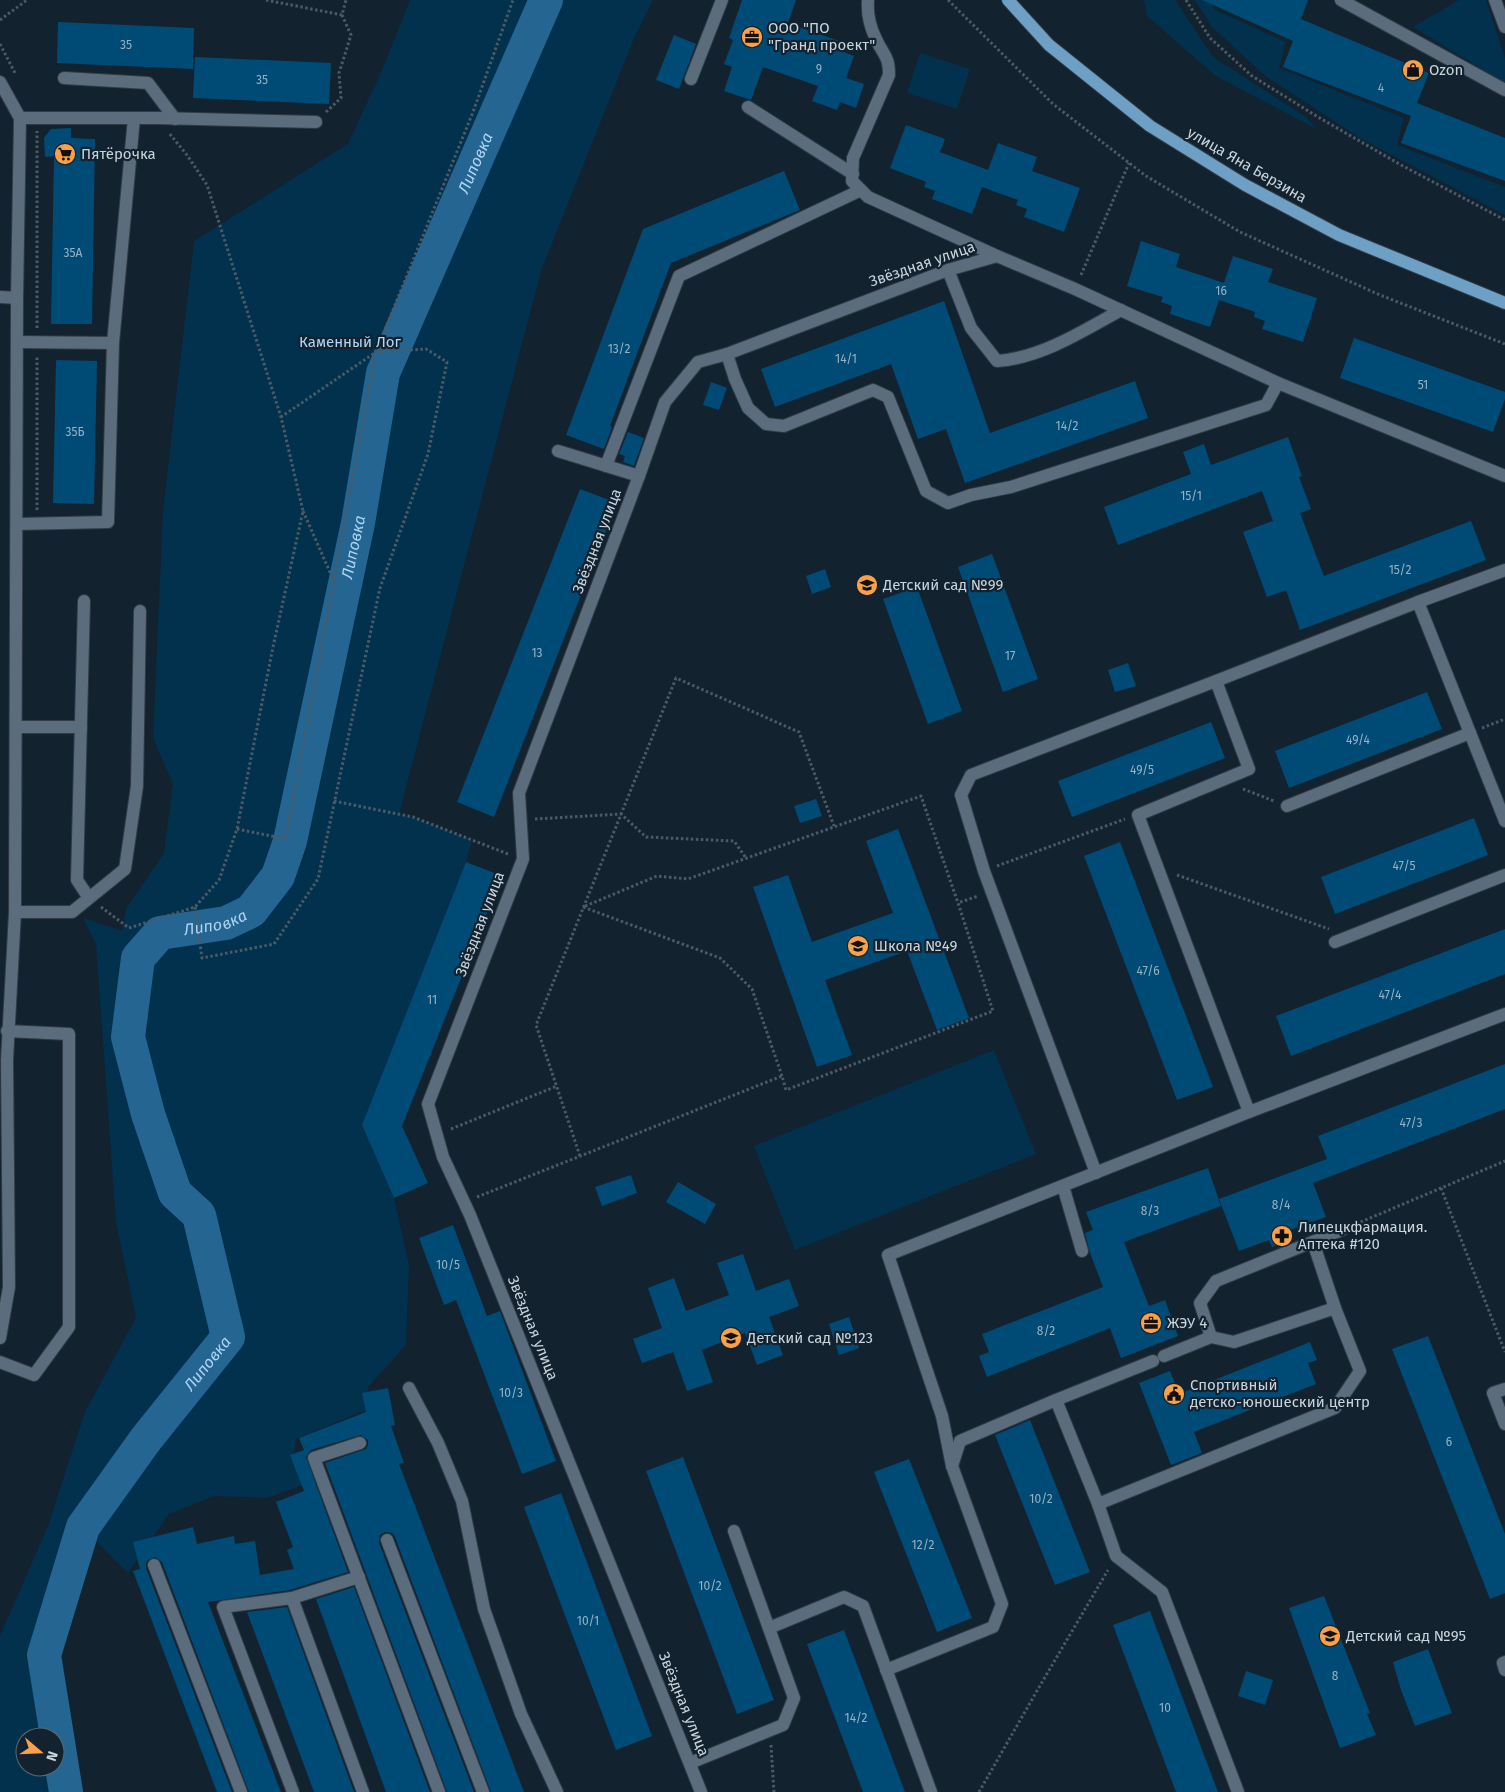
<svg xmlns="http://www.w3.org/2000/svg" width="1505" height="1792" font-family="'Fira Sans',sans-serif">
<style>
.green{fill:#02314e;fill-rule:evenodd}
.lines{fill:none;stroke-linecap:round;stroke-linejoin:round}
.river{stroke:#246592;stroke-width:34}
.building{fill:#004b76}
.minor-casing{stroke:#313b46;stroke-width:14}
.major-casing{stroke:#313b46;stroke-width:14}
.path{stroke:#4c5a65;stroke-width:3;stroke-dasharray:2.5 2.5;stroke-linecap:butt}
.minor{stroke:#5b6d7c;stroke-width:12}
.major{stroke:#6ea0c6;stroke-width:12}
.labels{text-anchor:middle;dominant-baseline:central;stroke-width:4.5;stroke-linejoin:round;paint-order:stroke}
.number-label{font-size:12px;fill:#98b2c2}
.poi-label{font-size:15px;fill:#cad4dc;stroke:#12222e;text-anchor:start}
.street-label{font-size:15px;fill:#cad4dc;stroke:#12222e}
.park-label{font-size:15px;fill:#b0d7f7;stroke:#12222e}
.water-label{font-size:16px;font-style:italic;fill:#aed5f5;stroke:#12222e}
</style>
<rect width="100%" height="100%" fill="#12222e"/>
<g class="green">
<path d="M 410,0 L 653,0 L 635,36 L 541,271 L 399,814 L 413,817 L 472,840 L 466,862 L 362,1125 L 394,1198 L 409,1265 L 406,1345 L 368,1387 L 370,1408 L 296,1439 L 294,1456 L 305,1484 L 267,1498 L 214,1496 L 169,1514 L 128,1573 L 83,1528 L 44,1655 L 66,1792 L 0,1792 L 0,1636 L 48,1526 L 85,1412 L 136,1318 L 116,1222 L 96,944 L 83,918 L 122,931 L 126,909 L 164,853 L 173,784 L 153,738 L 163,511 L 194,241 L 348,144 L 382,70 ZM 25,1737 L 55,1737 L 55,1767 L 25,1767 Z"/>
<path d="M 1144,0 L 1175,0 L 1213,57 L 1306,117 L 1318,130 L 1216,76 L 1147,16 Z"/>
<path d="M 1195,0 L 1210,0 L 1215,10 L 1286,42 L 1279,68 L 1404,118 L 1397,145 L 1505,187 L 1505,215 L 1360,138 L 1264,75 L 1211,26 Z"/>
<path d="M 1459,0 L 1486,0 L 1505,58 L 1505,83 L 1413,27 Z"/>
<path d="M 920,53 L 970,69 L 957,109 L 907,93 Z"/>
<path d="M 994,1050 L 1036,1154 L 795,1250 L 754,1146 Z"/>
</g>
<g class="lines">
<path class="river" id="s1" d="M 66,1792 L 44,1655 L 83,1527 L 146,1439 L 228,1337 L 199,1215 L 175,1193 L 148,1114 L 128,1037 L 138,958 L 160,933 L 226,923 L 251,911 L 278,876 L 290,841 L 358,523 L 383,373 L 546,0"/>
</g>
<g class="building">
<path d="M 742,0 L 796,0 L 788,23 L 839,41 L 836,49 L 854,56 L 846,78 L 864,84 L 856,108 L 840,102 L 837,110 L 812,101 L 818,86 L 763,67 L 751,100 L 724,91 L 732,67 L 724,64 L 733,40 L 729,38 Z"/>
<path d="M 1202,0 L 1308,0 L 1301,19 L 1429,73 L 1417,103 L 1505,138 L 1505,181 L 1401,143 L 1411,116 L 1283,67 L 1293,41 Z"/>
<path d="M 58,22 L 194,28 L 193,69 L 57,63 Z"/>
<path d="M 674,35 L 696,44 L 679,89 L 656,80 Z"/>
<path d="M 195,57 L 331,63 L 329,104 L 193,98 Z"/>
<path d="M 906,125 L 945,139 L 940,152 L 988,170 L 998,143 L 1037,157 L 1032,171 L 1080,188 L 1064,232 L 1024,217 L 1027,209 L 1016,205 L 1018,200 L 982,187 L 972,214 L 932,199 L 935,191 L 924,187 L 926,182 L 890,168 Z"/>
<path d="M 71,128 L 71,138 L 95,139 L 92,324 L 51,324 L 54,156 L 45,157 L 44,138 L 51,129 Z"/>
<path d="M 784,171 L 800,210 L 671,263 L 610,426 L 612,427 L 604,449 L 566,435 L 643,229 Z"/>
<path d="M 1141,241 L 1180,254 L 1176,267 L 1224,283 L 1233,256 L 1273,269 L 1268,282 L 1317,298 L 1303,342 L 1262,329 L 1265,321 L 1254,317 L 1255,312 L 1219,300 L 1210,327 L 1170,314 L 1172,306 L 1161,302 L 1163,297 L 1127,286 Z"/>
<path d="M 944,301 L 990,433 L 1135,381 L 1148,418 L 965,483 L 946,429 L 918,439 L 891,364 L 775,407 L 761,369 Z"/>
<path d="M 1354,338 L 1505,392 L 1505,399 L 1493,432 L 1340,378 Z"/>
<path d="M 56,360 L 97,361 L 94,504 L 53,503 Z"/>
<path d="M 711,382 L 727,388 L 719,410 L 703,405 Z"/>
<path d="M 628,432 L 644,438 L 634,466 L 623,462 L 625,456 L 619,454 Z"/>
<path d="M 1288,437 L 1302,476 L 1299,477 L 1311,509 L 1300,513 L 1324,576 L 1471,521 L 1486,560 L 1300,630 L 1286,590 L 1267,597 L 1243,532 L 1273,521 L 1262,491 L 1118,545 L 1104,507 L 1191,474 L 1183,452 L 1204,444 L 1211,465 Z"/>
<path d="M 580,489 L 617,503 L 494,817 L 457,802 Z"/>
<path d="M 992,554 L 1038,679 L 1003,692 L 958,567 Z"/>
<path d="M 825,569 L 831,587 L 812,594 L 806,576 Z"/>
<path d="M 917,587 L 962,711 L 928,724 L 883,599 Z"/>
<path d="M 1128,663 L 1136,686 L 1115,692 L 1108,670 Z"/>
<path d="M 1427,692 L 1442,729 L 1289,788 L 1275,751 Z"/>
<path d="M 1211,722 L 1225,758 L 1072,817 L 1058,781 Z"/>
<path d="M 816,799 L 822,816 L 800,823 L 794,806 Z"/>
<path d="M 1474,818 L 1488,855 L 1335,914 L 1321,877 Z"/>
<path d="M 898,829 L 969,1018 L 937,1030 L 907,951 L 825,980 L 852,1055 L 817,1067 L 753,887 L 788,875 L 812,942 L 893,913 L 866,841 Z"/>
<path d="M 1120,842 L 1213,1087 L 1177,1100 L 1084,856 Z"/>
<path d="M 466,862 L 502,876 L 402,1126 L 428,1183 L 394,1198 L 362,1125 Z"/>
<path d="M 1505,929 L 1505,974 L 1291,1056 L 1276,1016 Z"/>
<path d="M 1505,1064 L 1505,1109 L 1313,1183 L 1326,1217 L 1285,1232 L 1288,1241 L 1272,1247 L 1269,1240 L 1239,1251 L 1219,1199 L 1327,1159 L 1318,1136 Z"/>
<path d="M 1208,1168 L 1221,1206 L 1124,1242 L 1149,1306 L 1165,1300 L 1178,1336 L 1121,1358 L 1110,1328 L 987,1377 L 979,1356 L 989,1352 L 982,1334 L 1103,1287 L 1090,1253 L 1085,1233 L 1093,1230 L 1086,1212 Z"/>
<path d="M 631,1175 L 637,1193 L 602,1206 L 595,1187 Z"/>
<path d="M 678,1182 L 716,1204 L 705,1224 L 666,1202 Z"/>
<path d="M 453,1225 L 487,1316 L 500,1311 L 556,1461 L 522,1474 L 456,1300 L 444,1305 L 419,1238 Z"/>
<path d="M 743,1254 L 756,1291 L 789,1279 L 799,1306 L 769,1317 L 783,1355 L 757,1365 L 745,1333 L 702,1350 L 713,1382 L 687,1391 L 673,1352 L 642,1363 L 633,1339 L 662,1328 L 648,1288 L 674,1278 L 686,1311 L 729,1295 L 717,1263 Z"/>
<path d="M 849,1317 L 859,1348 L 839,1355 L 829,1324 Z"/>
<path d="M 1428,1336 L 1505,1534 L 1505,1593 L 1490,1599 L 1392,1349 Z"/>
<path d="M 1310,1342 L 1317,1360 L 1308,1363 L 1316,1384 L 1194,1432 L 1202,1453 L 1171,1465 L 1139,1383 L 1170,1371 L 1179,1394 Z"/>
<path d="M 388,1388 L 395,1425 L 391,1426 L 404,1463 L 399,1464 L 524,1792 L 491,1792 L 395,1537 L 392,1533 L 385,1532 L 380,1535 L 379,1543 L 474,1792 L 447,1792 L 325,1463 L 366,1449 L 368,1445 L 368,1440 L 361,1435 L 311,1450 L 306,1457 L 348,1572 L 290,1590 L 208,1602 L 281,1792 L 249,1792 L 162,1562 L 155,1557 L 148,1560 L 146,1563 L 146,1568 L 232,1792 L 217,1792 L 133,1571 L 140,1569 L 133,1542 L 193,1527 L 197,1544 L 234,1536 L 235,1544 L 255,1541 L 260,1575 L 294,1569 L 287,1550 L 293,1547 L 276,1502 L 304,1491 L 290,1455 L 304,1450 L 299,1438 L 366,1412 L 362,1393 Z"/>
<path d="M 1030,1420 L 1090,1572 L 1055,1585 L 995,1435 Z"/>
<path d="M 683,1457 L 774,1700 L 737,1714 L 646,1471 Z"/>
<path d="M 909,1459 L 972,1618 L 937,1632 L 874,1472 Z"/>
<path d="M 561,1493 L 652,1736 L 616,1750 L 524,1507 Z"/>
<path d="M 354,1587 L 430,1792 L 386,1792 L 316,1599 Z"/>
<path d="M 1324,1596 L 1370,1713 L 1367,1714 L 1376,1735 L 1340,1748 L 1289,1608 Z"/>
<path d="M 287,1607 L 354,1792 L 314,1792 L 247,1612 Z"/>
<path d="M 1150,1611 L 1218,1792 L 1176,1792 L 1113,1625 Z"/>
<path d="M 844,1630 L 905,1792 L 863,1792 L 807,1644 Z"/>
<path d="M 1428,1649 L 1452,1713 L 1415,1726 L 1401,1690 L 1393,1662 Z"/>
<path d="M 1246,1671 L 1273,1680 L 1265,1705 L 1238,1696 Z"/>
</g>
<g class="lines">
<g class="minor-casing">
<g id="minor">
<path d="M 868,0 C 867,13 870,27 876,39 C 883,55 889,55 889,75 L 853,158 L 852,181 L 868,197 L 997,256 L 1075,289 L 1278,383 L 1505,476"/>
<path d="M 1341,0 L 1505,90"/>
<path d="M 1495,0 L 1505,27"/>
<path d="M 64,78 L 148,83 L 175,119"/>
<path d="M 691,79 L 722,0"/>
<path d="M 0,82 L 20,118 L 17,298 L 15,912 L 7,1060 L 9,1287 L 0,1338"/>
<path d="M 748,107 L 853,174"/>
<path d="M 20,118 L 158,118 L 316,122"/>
<path d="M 948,270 L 971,328 L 997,361 C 1041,358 1083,331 1121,310"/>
<path d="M 0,297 L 17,298"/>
<path d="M 17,342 L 113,343"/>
<path d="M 727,354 L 735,379 L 748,408 L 766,424 L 784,426 L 873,390 L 888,397 L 926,491 L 948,503 L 971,495 L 1011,487 L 1266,405 L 1278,383"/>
<path d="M 558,451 L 639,476"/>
<path d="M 606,466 L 679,276 L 861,190"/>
<path d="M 17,524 L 108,522 L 113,343 L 134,118"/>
<path d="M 1505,570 L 1418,602 L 1505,821"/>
<path d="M 84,601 L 77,880 L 89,898"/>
<path d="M 16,727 L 81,727"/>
<path d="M 1287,806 L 1470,733"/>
<path d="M 15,912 L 72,912 L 125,869 L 137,786 L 140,611"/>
<path d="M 1335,942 L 1505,875"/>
<path d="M 1249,1112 L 1138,815 L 1249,769 L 1216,681 L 1418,602"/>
<path d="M 1096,1173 L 984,871 L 961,795 L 971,775 L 1216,681"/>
<path d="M 1063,1186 L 1082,1251"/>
<path d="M 1313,1242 L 1335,1308"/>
<path d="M 1211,1337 L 1200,1303 L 1216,1281 L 1342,1230"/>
<path d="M 1153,1361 L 1056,1400 L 1098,1504 L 1116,1556 L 1162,1592 L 1238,1792"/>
<path d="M 0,1362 L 34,1375 L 69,1327 L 69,1034 L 7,1031"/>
<path d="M 409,1388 L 438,1443 L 462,1501 L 484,1609 L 521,1714 L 557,1792"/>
<path d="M 1505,1389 L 1493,1393 L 1505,1424"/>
<path d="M 360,1443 L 314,1458 L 439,1792"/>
<path d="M 952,1466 L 942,1416 L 888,1255 L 1249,1112 L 1505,1014"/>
<path d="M 1098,1504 L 1335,1408 L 1360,1371 L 1335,1308 L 1234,1342 L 1211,1337 L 1164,1356"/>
<path d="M 387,1540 L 483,1792"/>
<path d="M 154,1565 L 241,1792"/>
<path d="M 292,1598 L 359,1577"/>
<path d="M 769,1628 L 844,1597 L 863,1606 L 931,1792"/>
<path d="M 1505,1662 L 1503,1663 L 1505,1670"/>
<path d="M 886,1670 L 993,1627 L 1002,1604 L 952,1466 L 960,1441 L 1056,1400"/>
<path d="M 690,1763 L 783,1725 L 794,1698 L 734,1531"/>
<path d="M 293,1792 L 223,1607 L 292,1598 L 363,1792"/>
<path d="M 701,1792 L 470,1215 L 443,1157 L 428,1104 L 523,859 L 519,793 L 639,476 L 665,402 L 698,362 L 727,354 L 948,270 L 997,256"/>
</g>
</g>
<g class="major-casing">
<path id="major" d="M 1008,0 L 1049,45 L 1150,126 L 1245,185 L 1339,235 L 1505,303"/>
</g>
<g class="path">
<path d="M 266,0 L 342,15 L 346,0"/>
<path d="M 948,0 L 1053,104 L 1146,176 L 1240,232 L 1380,295 L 1505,344"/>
<path d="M 1186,0 L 1210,38 L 1252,76 L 1318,117 L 1401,165 L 1505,220"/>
<path d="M 0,20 L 27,0"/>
<path d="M 0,44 L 16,75"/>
<path d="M 326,112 L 341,98 L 339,73 L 351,35 L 342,15"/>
<path d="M 1081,275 L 1129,163"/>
<path d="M 37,328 L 37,131"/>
<path d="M 37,510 L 37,356"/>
<path d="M 303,511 L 333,579"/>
<path d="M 1482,728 L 1505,719"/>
<path d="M 1243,789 L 1274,801"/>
<path d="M 334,801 L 413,817 L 508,854"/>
<path d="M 535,819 L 621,814 L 646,837 L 734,841 L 746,858"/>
<path d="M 237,829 L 286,839 L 376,352 L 473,112 L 513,0"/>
<path d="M 997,866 L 1125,819"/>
<path d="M 1177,875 L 1329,929"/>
<path d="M 101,907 L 129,928 L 195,907 L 219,880 L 237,829 L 273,647 L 303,511 L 281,417 L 207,185 L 187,155 L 169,133"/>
<path d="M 195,907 L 202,958 L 274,944 L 318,879 L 380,588 L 428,454 L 447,362 L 426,349 L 376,352 L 281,417"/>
<path d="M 782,1076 L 752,989 L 720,958 L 583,907 L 657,876 L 688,879 L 921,796 L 958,903"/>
<path d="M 451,1129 L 557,1086"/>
<path d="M 580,1156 L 536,1025 L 676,678 L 799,732 L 834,826"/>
<path d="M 1441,1188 L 1505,1352"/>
<path d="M 477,1197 L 782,1076 L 786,1090 L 993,1011 L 958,903 L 978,896"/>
<path d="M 1356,1224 L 1505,1161"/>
<path d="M 771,1745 L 774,1792"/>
<path d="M 979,1792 L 1038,1689 L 1108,1570"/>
</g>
<use href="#minor" class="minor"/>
<use href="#major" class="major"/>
</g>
<defs>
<g id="office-disc" transform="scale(1.125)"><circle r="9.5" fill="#f8a14a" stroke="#12222e"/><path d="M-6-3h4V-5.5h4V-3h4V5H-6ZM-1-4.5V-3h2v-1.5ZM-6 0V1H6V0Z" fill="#111"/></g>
<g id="shop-disc" transform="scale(1.125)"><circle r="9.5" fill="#f8a14a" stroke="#12222e"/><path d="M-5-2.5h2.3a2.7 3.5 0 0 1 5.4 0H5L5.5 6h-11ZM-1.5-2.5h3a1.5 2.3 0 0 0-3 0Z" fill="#111"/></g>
<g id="supermarket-disc" transform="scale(1.125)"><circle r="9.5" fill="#f8a14a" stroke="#12222e"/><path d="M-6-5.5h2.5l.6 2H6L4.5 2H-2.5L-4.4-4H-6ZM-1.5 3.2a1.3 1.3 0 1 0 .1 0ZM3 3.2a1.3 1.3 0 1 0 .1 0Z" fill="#111"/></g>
<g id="school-disc" transform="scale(1.125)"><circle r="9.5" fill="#f8a14a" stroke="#12222e"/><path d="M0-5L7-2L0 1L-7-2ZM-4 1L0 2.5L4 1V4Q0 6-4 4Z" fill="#111"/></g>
<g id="pharmacy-disc" transform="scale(1.125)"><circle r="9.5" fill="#f8a14a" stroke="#12222e"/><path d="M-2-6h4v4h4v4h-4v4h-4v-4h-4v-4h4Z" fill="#111"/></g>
<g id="civic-disc" transform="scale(1.125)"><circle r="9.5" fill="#f8a14a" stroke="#12222e"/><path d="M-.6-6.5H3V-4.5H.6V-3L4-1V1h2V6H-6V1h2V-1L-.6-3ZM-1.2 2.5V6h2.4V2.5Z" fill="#111"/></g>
</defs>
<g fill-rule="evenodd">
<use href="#office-disc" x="752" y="37"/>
<use href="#shop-disc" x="1413" y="70"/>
<use href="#supermarket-disc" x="65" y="154"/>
<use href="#school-disc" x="867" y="585"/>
<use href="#school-disc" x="858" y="946"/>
<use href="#pharmacy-disc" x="1282" y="1236"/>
<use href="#office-disc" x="1151" y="1323"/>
<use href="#school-disc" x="731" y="1338"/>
<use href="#civic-disc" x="1174" y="1394"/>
<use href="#school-disc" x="1330" y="1636"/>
</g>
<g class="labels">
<g class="number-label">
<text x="126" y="45">35</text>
<text x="819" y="69">9</text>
<text x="262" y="80">35</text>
<text x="1381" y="88">4</text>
<text x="73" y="253">35А</text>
<text x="1221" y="291">16</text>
<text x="619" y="349">13/2</text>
<text x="846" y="359">14/1</text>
<text x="1423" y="385">51</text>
<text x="1067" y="426">14/2</text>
<text x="75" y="432">35Б</text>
<text x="1191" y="496">15/1</text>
<text x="1400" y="570">15/2</text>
<text x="537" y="653">13</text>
<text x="1010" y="656">17</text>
<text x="1358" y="740">49/4</text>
<text x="1142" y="770">49/5</text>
<text x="1404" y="866">47/5</text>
<text x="1148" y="971">47/6</text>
<text x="1390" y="995">47/4</text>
<text x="432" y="1000">11</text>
<text x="1411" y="1123">47/3</text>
<text x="1281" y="1205">8/4</text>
<text x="1150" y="1211">8/3</text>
<text x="448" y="1265">10/5</text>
<text x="1046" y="1331">8/2</text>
<text x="511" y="1393">10/3</text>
<text x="1449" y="1442">6</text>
<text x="1041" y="1499">10/2</text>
<text x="923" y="1545">12/2</text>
<text x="710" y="1586">10/2</text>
<text x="588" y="1621">10/1</text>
<text x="1335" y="1676">8</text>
<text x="1165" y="1708">10</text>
<text x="856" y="1718">14/2</text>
</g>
<g class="poi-label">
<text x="768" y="28">ООО "ПО<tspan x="768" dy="17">"Гранд проект"</tspan></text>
<text x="1429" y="70">Ozon</text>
<text x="81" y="154">Пятёрочка</text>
<text x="883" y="585">Детский сад №99</text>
<text x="874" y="946">Школа №49</text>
<text x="1298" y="1227">Липецкфармация.<tspan x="1298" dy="17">Аптека #120</tspan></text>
<text x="1167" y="1323">ЖЭУ 4</text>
<text x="747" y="1338">Детский сад №123</text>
<text x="1190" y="1385">Спортивный<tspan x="1190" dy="17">детско-юношеский центр</tspan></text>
<text x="1346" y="1636">Детский сад №95</text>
</g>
<g class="street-label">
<text transform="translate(1247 165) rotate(30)">улица Яна Берзина</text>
<text transform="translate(922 264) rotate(-19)">Звёздная улица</text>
<text transform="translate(597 541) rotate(-69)">Звёздная улица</text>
<text transform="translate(480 924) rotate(-69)">Звёздная улица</text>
<text transform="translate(533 1328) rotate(68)">Звёздная улица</text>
<text transform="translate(684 1704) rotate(68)">Звёздная улица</text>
</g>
<g class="park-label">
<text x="350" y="342">Каменный Лог</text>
</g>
<g class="water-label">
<text stroke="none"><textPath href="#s1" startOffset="1828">Липовка</textPath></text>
<text stroke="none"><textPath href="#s1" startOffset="1422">Липовка</textPath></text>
<text stroke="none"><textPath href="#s1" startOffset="1002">Липовка</textPath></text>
<text stroke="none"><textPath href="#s1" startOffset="478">Липовка</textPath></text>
</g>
</g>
<g transform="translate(40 1752) rotate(109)"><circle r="24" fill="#12222e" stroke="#5c6974"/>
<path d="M0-4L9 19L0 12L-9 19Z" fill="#f8a14a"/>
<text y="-8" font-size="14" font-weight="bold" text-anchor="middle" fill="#cad4dc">N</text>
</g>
</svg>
